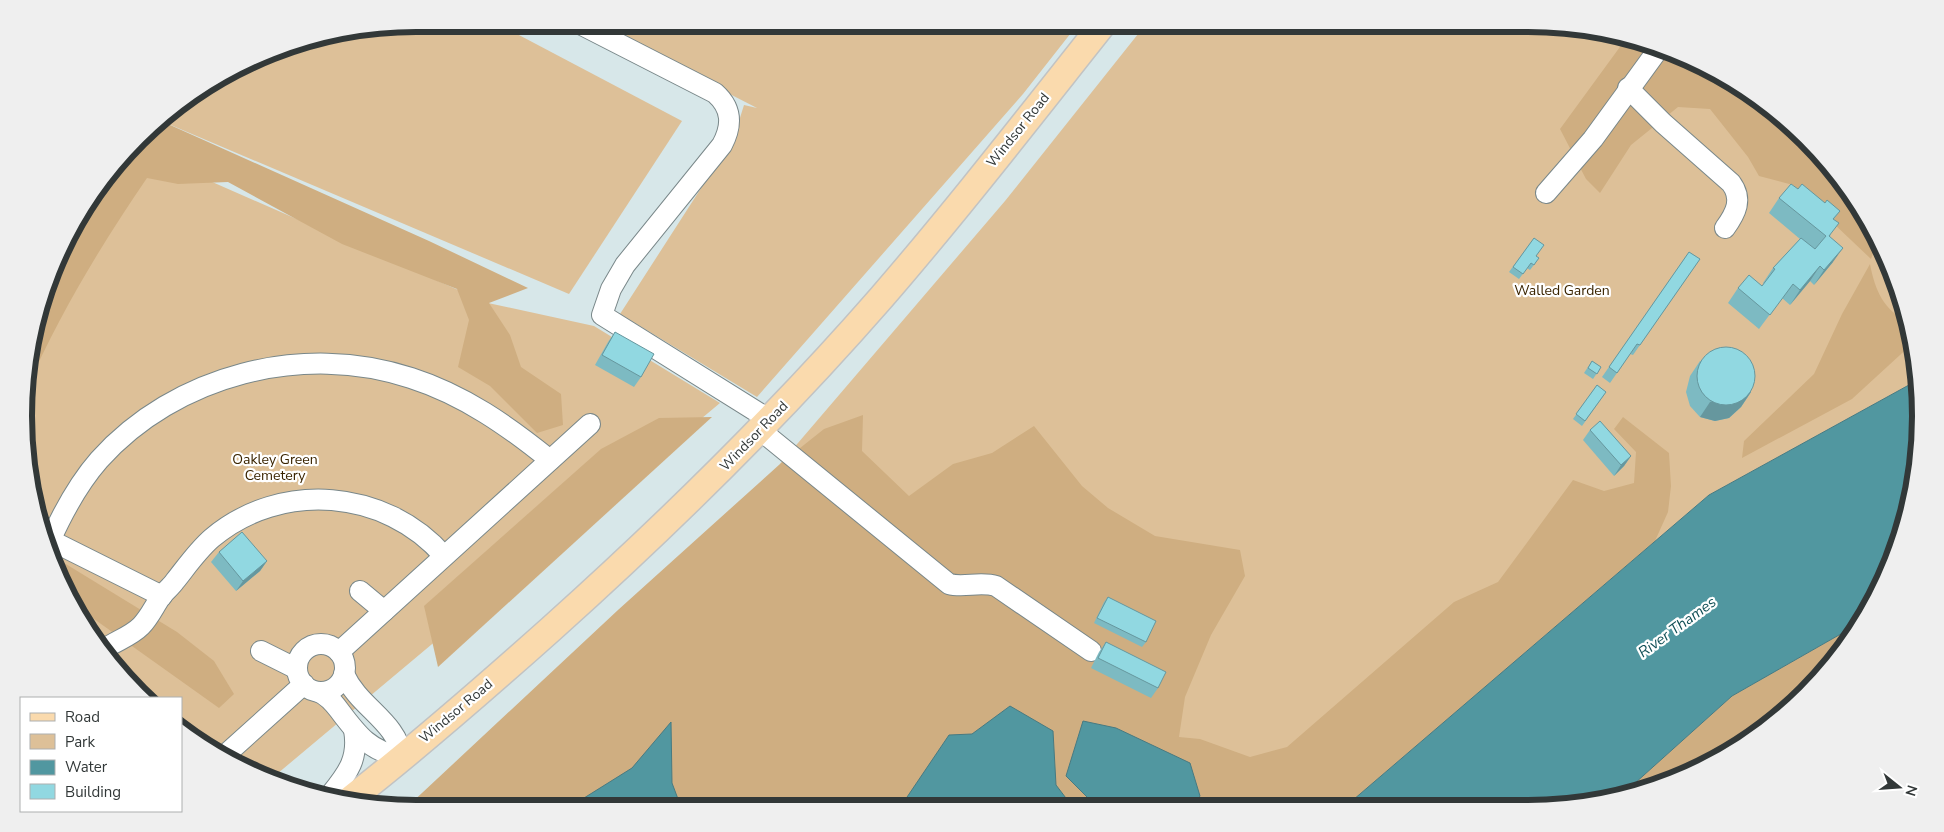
<svg xmlns="http://www.w3.org/2000/svg" width="1944" height="832" font-family="'Nunito Sans',sans-serif">
<style>
.green{fill:#ddc098}
.forest{fill:#cfae81}
.water{fill:#5197a0;stroke:#487a81}
.lines{fill:none;stroke-linecap:round;stroke-linejoin:round}
.stream{stroke:#487a81;stroke-width:6}
.minor-casing{stroke:#798789;stroke-width:22}
.major-casing{stroke:#c2c3c3;stroke-width:29}
.minor{stroke:#fff;stroke-width:20}
.major{stroke:#fadaad;stroke-width:26}
.wall{fill:#7dbac2}
.shaded-wall{fill:#66979e}
.building{fill:#91d8e1;stroke:#66979e}
.labels{text-anchor:middle;dominant-baseline:central;stroke-width:4.5;stroke-linejoin:round;paint-order:stroke}
.street-label{font-size:14px;fill:#323838;stroke:#fff}
.park-label{font-size:14px;fill:#3a2400;stroke:#fff}
.water-label{font-size:15px;font-style:italic;fill:#104f56;stroke:#fff}
.rim{fill:none;stroke:#323838;stroke-width:6}
</style>
<rect width="100%" height="100%" fill="#d7e7e9"/>
<g class="green">
<path d="M 416,24 L 498,24 L 682,121 L 569,294 L 159,120 L 220,76 L 290,45 Z"/>
<path d="M 593,24 L 1078,24 L 1023,94 L 757,397 L 620,314 L 734,137 L 744,105 L 757,108 Z"/>
<path d="M 1146,24 L 1528,24 L 1654,45 L 1724,76 L 1787,121 L 1839,177 L 1880,243 L 1907,315 L 1918,380 L 1709,495 L 1346,806 L 1278,806 L 780,464 L 1005,201 Z"/>
<path d="M 135,148 L 488,303 L 594,326 L 720,403 L 271,779 L 220,756 L 181,728 L 181,698 L 147,698 L 76,612 L 31,492 L 24,416 L 31,343 Z"/>
</g>
<g class="forest">
<path d="M 1625,40 L 1654,45 L 1724,76 L 1787,121 L 1839,177 L 1878,240 L 1871,259 L 1793,185 L 1759,176 L 1748,157 L 1710,109 L 1678,107 L 1631,145 L 1600,193 L 1586,179 L 1560,129 Z"/>
<path d="M 159,120 L 429,241 L 528,288 L 489,303 L 510,335 L 521,367 L 561,394 L 563,425 L 537,433 L 490,386 L 458,367 L 469,320 L 457,289 L 342,244 L 228,182 L 178,184 L 147,178 C 101,245 59,315 26,390 L 31,340 L 76,220 Z"/>
<path d="M 1870,264 C 1875,291 1884,310 1908,322 L 1912,344 L 1852,399 L 1742,458 L 1744,441 L 1814,374 L 1842,314 Z"/>
<path d="M 863,415 L 862,451 L 909,496 L 953,464 L 992,453 L 1034,426 L 1082,486 L 1108,508 L 1155,536 L 1240,550 L 1245,576 L 1211,635 L 1185,697 L 1179,737 L 1200,739 L 1250,757 L 1287,747 L 1454,602 L 1498,582 L 1573,480 L 1604,491 L 1634,483 L 1636,452 L 1614,429 L 1623,417 L 1669,453 L 1671,486 L 1668,512 L 1655,541 L 1346,806 L 407,807 L 618,610 L 780,464 L 824,429 Z"/>
<path d="M 712,417 L 438,667 L 424,606 L 601,449 L 659,418 Z"/>
<path d="M 56,558 L 177,632 L 214,661 L 234,694 L 219,708 L 73,604 Z"/>
<path d="M 1860,623 L 1854,634 L 1767,727 L 1678,778 L 1624,793 L 1732,696 Z"/>
</g>
<g class="water">
<path d="M 1918,380 L 1919,391 L 1917,467 L 1899,542 L 1860,623 L 1732,696 L 1624,793 L 1579,805 L 1346,806 L 1709,495 Z"/>
<path d="M 1010,706 L 1053,731 L 1056,785 L 1072,806 L 903,807 L 903,803 L 949,735 L 972,734 Z"/>
<path d="M 1083,721 L 1116,728 L 1190,763 L 1200,796 L 1193,806 L 1096,806 L 1066,776 Z"/>
<path d="M 671,722 L 672,783 L 681,807 L 568,808 L 632,768 Z"/>
</g>
<g class="lines">
<path class="stream" d="M 55,276 L 99,192"/>
<g class="minor-casing">
<g id="minor">
<path d="M 580,24 L 715,93 C 733,109 732,126 722,145 L 625,265 L 611,289 L 602,315 L 770,420"/>
<path d="M 1628,88 L 1663,123 L 1731,183 C 1743,199 1736,213 1725,228"/>
<path d="M 1546,193 L 1593,139 L 1660,47"/>
<path d="M 760,430 L 949,584 C 964,588 980,581 996,586 L 1091,651"/>
<path d="M 50,540 L 162,596"/>
<path d="M 50,541 C 63,512 78,484 99,460 C 175,375 303,342 411,378 C 464,395 508,426 550,460"/>
<path d="M 360,591 L 384,611"/>
<circle cx="321" cy="668" r="24"/>
<path d="M 106,648 C 118,640 131,636 141,626 C 149,618 154,607 160,598 C 164,592 171,587 175,581 C 187,566 198,550 212,538 C 281,480 386,489 444,556"/>
<path d="M 261,651 L 297,669"/>
<path d="M 339,652 L 590,424"/>
<path d="M 319,692 C 328,696 333,702 339,710 C 357,734 370,752 402,757 C 397,721 359,708 344,674"/>
<path d="M 223,757 L 304,684"/>
<path d="M 331,794 C 348,773 359,758 354,730"/>
</g>
</g>
<g class="major-casing">
<path id="major" d="M 352,798 C 421,744 486,687 551,629 C 667,525 778,416 881,298 C 958,209 1030,116 1103,24"/>
</g>
<use href="#minor" class="minor"/>
<use href="#major" class="major"/>
</g>
<g class="wall">
<path d="M 1779,198 L 1825,203 L 1840,211 L 1834,219 L 1830,237 L 1833,262 L 1814,285 L 1810,281 L 1790,305 L 1782,298 L 1759,329 L 1728,303 L 1738,288 L 1762,286 L 1764,283 L 1763,283 L 1773,268 L 1800,239 L 1769,213 Z"/>
<path d="M 1534,238 L 1536,256 L 1539,258 L 1530,270 L 1527,268 L 1519,279 L 1509,272 Z"/>
<path d="M 1689,252 L 1700,259 L 1633,355 L 1630,354 L 1610,383 L 1602,377 Z"/>
<path d="M 615,332 L 641,377 L 634,387 L 595,365 L 608,342 Z"/>
<path d="M 1592,361 L 1601,367 L 1593,379 L 1584,373 Z"/>
<path d="M 1700,361 L 1751,392 L 1741,407 L 1729,418 L 1715,421 L 1700,417 L 1690,406 L 1686,392 L 1690,376 Z"/>
<path d="M 1597,385 L 1606,392 L 1582,426 L 1573,419 Z"/>
<path d="M 1590,430 L 1631,456 L 1624,466 L 1614,476 L 1583,440 Z"/>
<path d="M 219,552 L 267,561 L 260,571 L 236,591 L 211,562 Z"/>
<path d="M 1108,597 L 1146,642 L 1142,647 L 1094,623 L 1104,602 Z"/>
<path d="M 1106,642 L 1158,688 L 1151,698 L 1091,668 L 1099,652 Z"/>
</g>
<g class="shaded-wall">
<path d="M 1843,248 L 1833,262 L 1814,285 L 1824,270 Z"/>
<path d="M 1820,266 L 1810,281 L 1790,305 L 1800,290 Z"/>
<path d="M 1751,392 L 1741,407 L 1729,418 L 1715,421 L 1700,417 L 1710,402 Z"/>
<path d="M 1631,456 L 1624,466 L 1614,476 L 1621,465 Z"/>
<path d="M 267,561 L 260,571 L 236,591 L 243,581 Z"/>
</g>
<g class="building">
<path d="M 1791,184 L 1798,189 L 1802,184 L 1825,203 L 1827,200 L 1840,211 L 1833,219 L 1839,223 L 1829,236 L 1843,248 L 1824,270 L 1820,266 L 1800,290 L 1793,284 L 1770,315 L 1738,288 L 1749,275 L 1762,286 L 1775,269 L 1773,268 L 1801,238 L 1815,249 L 1826,236 L 1779,198 Z"/>
<path d="M 1534,238 L 1544,245 L 1536,256 L 1539,258 L 1536,262 L 1534,265 L 1531,263 L 1523,274 L 1513,267 Z"/>
<path d="M 1689,252 L 1700,259 L 1640,345 L 1637,344 L 1617,373 L 1609,367 Z"/>
<path d="M 615,332 L 654,354 L 641,377 L 602,355 Z"/>
<circle cx="1726" cy="376" r="29"/>
<path d="M 1592,361 L 1601,367 L 1597,374 L 1588,368 Z"/>
<path d="M 1597,385 L 1606,392 L 1585,421 L 1576,414 Z"/>
<path d="M 1600,421 L 1631,456 L 1621,465 L 1590,430 Z"/>
<path d="M 242,532 L 267,561 L 243,581 L 219,552 Z"/>
<path d="M 1108,597 L 1156,621 L 1146,642 L 1097,618 Z"/>
<path d="M 1106,642 L 1166,672 L 1158,688 L 1098,658 Z"/>
</g>
<g class="labels">
<g class="street-label">
<text transform="translate(1018 130) rotate(-51)">Windsor Road</text>
<text transform="translate(754 436) rotate(-46)">Windsor Road</text>
<text transform="translate(456 711) rotate(-40)">Windsor Road</text>
</g>
<g class="park-label">
<text x="1562" y="290">Walled Garden</text>
<text x="275" y="459">Oakley Green<tspan x="275" dy="16">Cemetery</tspan></text>
</g>
<g class="water-label">
<text transform="translate(1677 627) rotate(-36)">River Thames</text>
</g>
</g>
<path d="M0 0H1944V832H0ZM416 32H1528A384 384 0 0 1 1912 416V416A384 384 0 0 1 1528 800H416A384 384 0 0 1 32 416V416A384 384 0 0 1 416 32Z" fill="#efefef" fill-rule="evenodd"/>
<path class="rim" d="M416 32H1528A384 384 0 0 1 1912 416V416A384 384 0 0 1 1528 800H416A384 384 0 0 1 32 416V416A384 384 0 0 1 416 32Z"/>
<rect x="20" y="697" width="162" height="115" fill="#ffffff" stroke="#adafaf"/>
<rect x="30" y="713" width="25" height="8" fill="#fadaad" stroke="#adafaf"/>
<text x="65" y="722" font-size="15" fill="#323838">Road</text>
<rect x="30" y="734" width="25" height="15" fill="#ddc098" stroke="#adafaf"/>
<text x="65" y="747" font-size="15" fill="#323838">Park</text>
<rect x="30" y="760" width="25" height="15" fill="#5197a0" stroke="#adafaf"/>
<text x="65" y="772" font-size="15" fill="#323838">Water</text>
<rect x="30" y="784" width="25" height="15" fill="#91d8e1" stroke="#adafaf"/>
<text x="65" y="797" font-size="15" fill="#323838">Building</text>
<g transform="translate(1899 787) rotate(107)" stroke="#ffffff" stroke-width="4" paint-order="stroke">
<path d="M0-4L9 19L0 12L-9 19Z" fill="#323838"/>
<text y="-8" font-size="14" font-weight="bold" text-anchor="middle" fill="#323838">N</text>
</g>
</svg>
